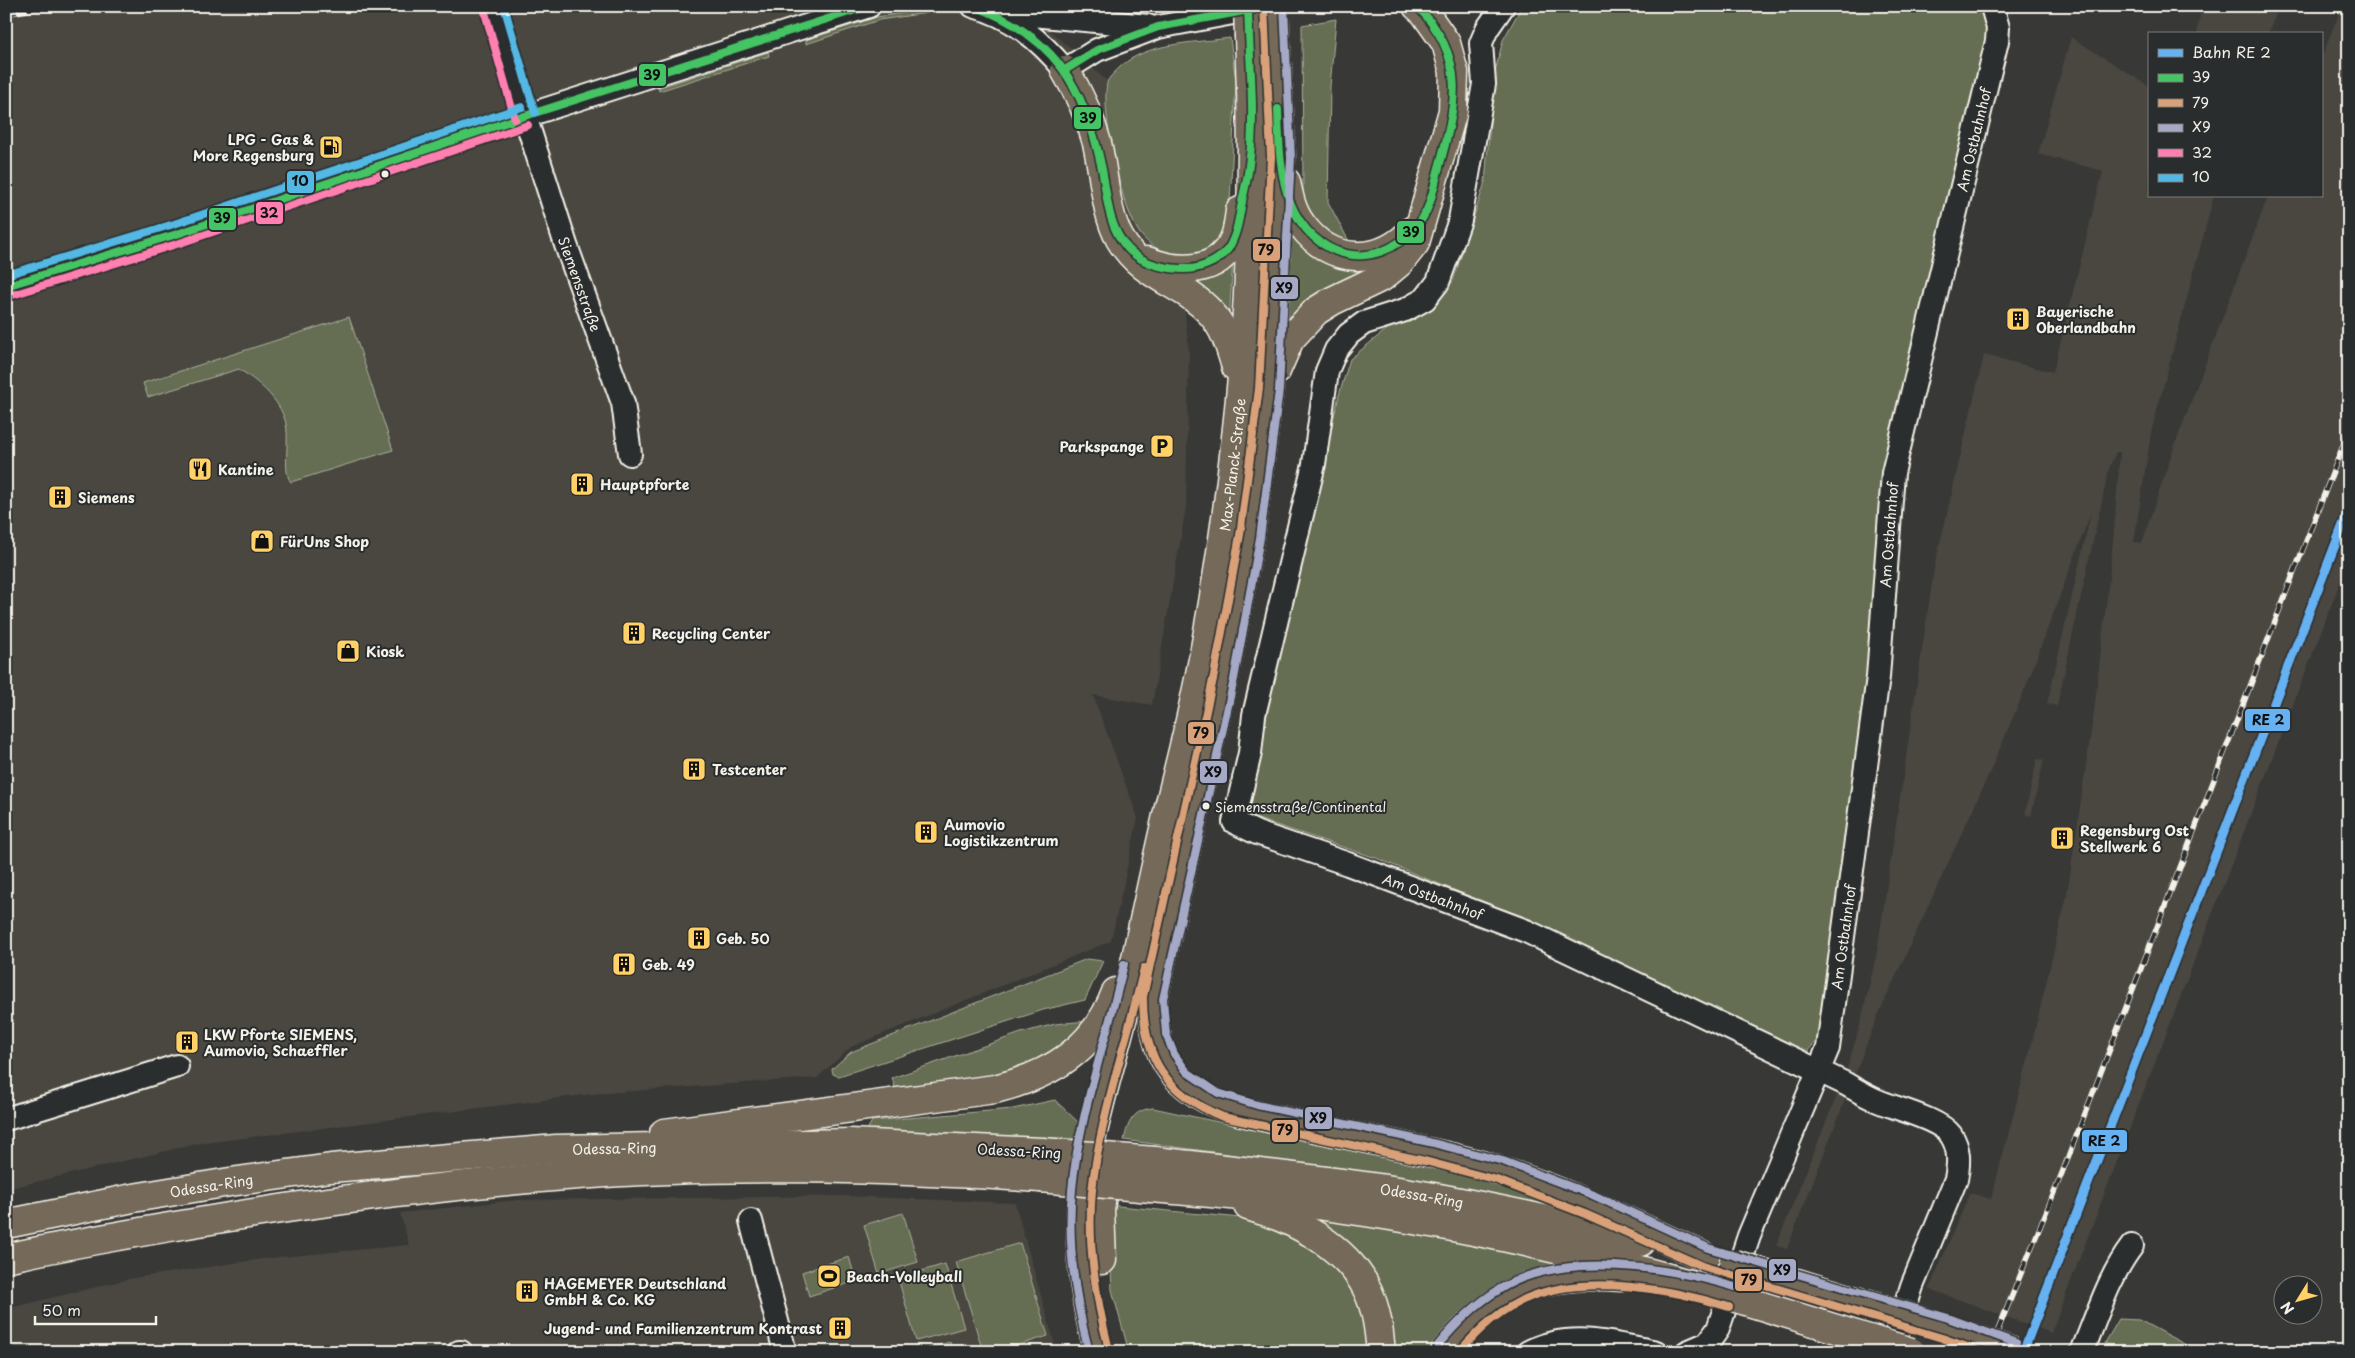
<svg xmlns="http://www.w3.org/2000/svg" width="2355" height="1358" font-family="'Playpen Sans',sans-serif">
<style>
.built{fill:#494640}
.green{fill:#656d52;stroke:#acaf9d}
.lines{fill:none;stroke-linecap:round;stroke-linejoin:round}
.minor-casing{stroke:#f4f1e8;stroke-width:26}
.highway-casing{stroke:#f4f1e8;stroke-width:31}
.minor{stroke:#2a2d2e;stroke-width:22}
.highway{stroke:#746a5a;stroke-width:28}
.rail-casing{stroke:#f4f1e8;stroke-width:5.5}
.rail{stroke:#2a2d2e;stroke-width:4;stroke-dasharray:11;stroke-linecap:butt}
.highway-bridge-casing{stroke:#f4f1e8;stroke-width:31;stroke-linecap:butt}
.highway-bridge{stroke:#746a5a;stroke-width:28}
.bus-1-casing{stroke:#2a2d2e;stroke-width:11}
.bus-2-casing{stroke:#2a2d2e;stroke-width:11}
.bus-3-casing{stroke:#2a2d2e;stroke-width:11}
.bus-4-casing{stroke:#2a2d2e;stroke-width:11}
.bus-5-casing{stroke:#2a2d2e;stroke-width:11}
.bus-1{stroke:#44c464;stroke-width:8}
.bus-2{stroke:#d9a179;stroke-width:8}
.bus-3{stroke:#a5a9c6;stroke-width:8}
.bus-4{stroke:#ff80b0;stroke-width:8}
.bus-5{stroke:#53b8e4;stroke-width:8}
.rail-1-casing{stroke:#2a2d2e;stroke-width:12}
.rail-1{stroke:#66b1f2;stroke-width:9}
.bus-dot{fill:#f4f1e8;stroke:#2a2d2e;stroke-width:2}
.labels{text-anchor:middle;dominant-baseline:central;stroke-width:4;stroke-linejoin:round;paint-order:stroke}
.bus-label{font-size:13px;fill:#f4f1e8;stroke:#2a2d2e;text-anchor:start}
.poi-label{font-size:14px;font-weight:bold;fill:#f4f1e8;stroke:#2a2d2e;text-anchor:start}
.street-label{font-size:14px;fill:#f4f1e8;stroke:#2a2d2e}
.line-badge{stroke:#2a2d2e;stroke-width:2}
.pale-badge-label{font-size:14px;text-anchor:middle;font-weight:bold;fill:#111}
</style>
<rect width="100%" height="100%" fill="#383836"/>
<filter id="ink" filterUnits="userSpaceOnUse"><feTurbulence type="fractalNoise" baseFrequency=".02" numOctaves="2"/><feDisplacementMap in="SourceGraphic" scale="10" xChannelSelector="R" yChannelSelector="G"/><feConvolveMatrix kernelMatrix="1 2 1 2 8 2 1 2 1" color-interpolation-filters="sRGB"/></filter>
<g filter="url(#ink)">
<g class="built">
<path d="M 6,6 L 1023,6 L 1107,81 L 1106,112 L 1120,184 L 1179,257 L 1189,352 L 1186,507 L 1152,705 L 1093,695 L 1138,818 L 1111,941 L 851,1047 L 817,1078 L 592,1094 L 196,1144 L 6,1189 Z"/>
<path d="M 2201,6 L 2279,6 L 2268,34 L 2197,34 Z"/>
<path d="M 2342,6 L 2349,6 L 2349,559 L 2051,1333 L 1929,1289 L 1970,1193 L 1991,1199 L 2028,1059 L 2067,895 L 2094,711 L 2113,542 L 2120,452 L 2116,452 L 2109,469 L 2057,706 L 2047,704 L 2091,513 L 2025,689 L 1990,772 L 1878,1015 L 1787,1249 L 1776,1246 L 1845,1075 L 1860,1025 L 1877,952 L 1934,569 L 1984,355 L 2053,372 L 2103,171 L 2038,154 L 2071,37 L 2149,86 L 2149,196 L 2214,196 L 2151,433 L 2134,542 L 2142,543 L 2173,450 L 2268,196 L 2321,196 L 2321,58 Z"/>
<path d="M 2037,759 L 2044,760 L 2031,816 L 2025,814 Z"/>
<path d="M 846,1196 L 1015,1203 L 1057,1352 L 6,1352 L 6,1309 L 133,1278 L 269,1258 L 409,1245 L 400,1213 L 517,1200 Z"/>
</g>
<g class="green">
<path d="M 1522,6 L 1973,6 L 1983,12 L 1988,31 L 1986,59 L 1880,493 L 1869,671 L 1818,1039 L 1807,1052 L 1505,911 L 1376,858 L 1249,816 L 1274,673 L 1339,395 L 1350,359 L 1387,329 L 1428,310 L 1453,281 L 1485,182 L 1494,76 L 1503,40 Z"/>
<path d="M 927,9 L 927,13 L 879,20 L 806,44 L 806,40 L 877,17 Z"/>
<path d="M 1336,19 L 1330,86 L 1328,202 L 1353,249 L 1314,225 L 1303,196 L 1302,25 Z"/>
<path d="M 1230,38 L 1236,81 L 1229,223 C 1224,238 1211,255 1193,256 C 1173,257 1155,251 1142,236 C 1121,212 1101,113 1107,83 C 1108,78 1115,72 1119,68 C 1146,42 1194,43 1230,38 Z"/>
<path d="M 768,52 L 769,56 L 659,91 L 658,88 Z"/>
<path d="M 1292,231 L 1390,253 L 1288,324 Z"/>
<path d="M 1233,259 L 1229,321 L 1186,275 Z"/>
<path d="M 349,317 L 393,450 L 291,482 C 281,471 292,436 284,417 C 276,396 258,382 239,369 L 148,397 L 143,383 Z"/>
<path d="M 1087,959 L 1103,961 L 1085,1000 L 1043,1010 L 839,1076 L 833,1074 L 832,1069 L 851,1052 Z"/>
<path d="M 1097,1020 L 1041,1061 L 1008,1073 L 897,1093 L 892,1078 L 1021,1033 L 1055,1024 Z"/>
<path d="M 1055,1100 L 1081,1125 L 1080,1139 L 867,1130 L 872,1121 L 1013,1109 Z"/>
<path d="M 1153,1108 L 1493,1181 L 1542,1197 L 1542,1208 L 1301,1164 L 1124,1140 C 1128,1122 1133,1110 1153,1108 Z"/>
<path d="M 1108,1205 L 1241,1218 L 1270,1224 L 1319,1247 L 1356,1289 L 1372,1352 L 1129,1352 L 1112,1290 Z"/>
<path d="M 903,1213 L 918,1262 L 879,1274 L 864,1225 Z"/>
<path d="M 1316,1217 L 1394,1228 L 1556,1261 L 1556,1270 L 1435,1352 L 1389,1352 L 1314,1225 Z"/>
<path d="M 1020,1243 L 1048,1336 L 997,1352 L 983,1352 L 956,1262 Z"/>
<path d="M 849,1257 L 856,1281 L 809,1296 L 802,1272 Z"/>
<path d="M 945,1264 L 964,1328 L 916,1341 L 898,1278 Z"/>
<path d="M 2119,1319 L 2139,1320 L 2199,1352 L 2122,1352 L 2105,1343 Z"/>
<path d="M 950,1342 L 953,1352 L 919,1352 L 919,1351 Z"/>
</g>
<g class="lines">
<g class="minor-casing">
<g id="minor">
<path id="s1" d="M 494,6 L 525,116 L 566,245 L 623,403 L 630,454"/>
<path d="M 973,6 C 1012,16 1040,40 1065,70 L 1097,50 L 1158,27 L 1265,7"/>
<path id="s2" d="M 1503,6 L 1487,29 L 1481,43 L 1484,84 L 1460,220 L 1438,282 L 1425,299 L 1405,310 L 1364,323 L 1349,334 L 1336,350 L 1327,371 L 1314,464 L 1254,715 L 1250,753 L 1234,822 L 1257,833 L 1348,864 L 1526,931 L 1844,1083 C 1855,1089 1866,1096 1878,1101 C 1897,1109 1939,1119 1951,1135 C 1960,1149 1959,1163 1956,1179 L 1912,1286 L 1891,1352"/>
<path d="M 1001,12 L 1148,26"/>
<path d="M 6,286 L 177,234 L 525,116 L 869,6"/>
<path d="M 6,1119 L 177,1066"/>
<path d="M 751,1221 L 785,1352"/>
<path d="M 459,1352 L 461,1352"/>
<path d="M 1528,1352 C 1569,1331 1613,1343 1656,1352"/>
<path id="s3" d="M 1687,1352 L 1708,1343 L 1718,1329 L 1749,1236 L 1828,1048 L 1878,677 L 1893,473 L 1997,41 L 1998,28 L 1992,6"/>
<path d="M 2082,1352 C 2097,1316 2109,1276 2132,1246"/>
</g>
</g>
<g class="highway-casing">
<g id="highway">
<path d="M 1274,6 L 1281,157 L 1269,389 L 1250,537 L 1224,677 L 1153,998 C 1153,1034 1159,1065 1190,1088 C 1218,1111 1262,1116 1297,1124 C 1354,1137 1413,1147 1470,1162 C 1552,1184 1628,1222 1705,1257"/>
<path d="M 1065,70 C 1079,93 1090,117 1097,143 C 1104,172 1105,213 1120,239 C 1143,278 1183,283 1210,312 C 1225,328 1230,347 1236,367"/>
<path d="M 1286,182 C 1289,197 1292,212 1302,225 C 1331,265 1380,266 1413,230"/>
<path d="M 1147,261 C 1180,274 1222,274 1236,234 C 1238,227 1239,218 1240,211"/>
<path d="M 1276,371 L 1290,339 L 1316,311 L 1332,301 L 1382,277 L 1400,262 L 1415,243 L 1453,111 L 1454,72 L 1446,43 L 1424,12 L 1417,6"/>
<path d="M 664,1133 L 995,1089 C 1051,1075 1095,1049 1116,992"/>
<path id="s4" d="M 1155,1161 C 1240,1171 1326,1179 1411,1193 C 1488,1206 1564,1223 1640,1242"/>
<path d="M 1151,1188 C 1345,1202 1538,1237 1723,1294"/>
<path d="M 1248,1206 C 1294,1219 1347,1246 1368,1291 C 1377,1311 1379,1331 1381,1352"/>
<path id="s5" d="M 6,1224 L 133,1198 L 230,1182 L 331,1168 L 556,1149 L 850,1143 L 1042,1152"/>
<path d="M 6,1258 C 76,1242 147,1231 217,1219 C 332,1200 448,1185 565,1176 C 722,1163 882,1168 1040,1178"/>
<path d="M 1102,1260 L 1100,1209 L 1107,1161"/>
<path id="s6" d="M 1099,1352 C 1082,1293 1075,1227 1086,1166 C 1096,1107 1116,1049 1129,991 C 1142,929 1155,868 1169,807 C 1183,751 1197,695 1207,637 C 1242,442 1259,235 1249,37"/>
<path d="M 1445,1352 C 1496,1290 1541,1271 1621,1277"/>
</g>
</g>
<use href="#minor" class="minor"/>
<use href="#highway" class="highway"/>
<g class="rail-casing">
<g id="rail">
<path d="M 6,14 L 48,6"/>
<path d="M 1989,1352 L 2062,1173 L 2349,430"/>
</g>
</g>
<use href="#rail" class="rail"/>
<g class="highway-bridge-casing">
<g id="highway-bridge">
<path d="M 1248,6 L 1249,37"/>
<path d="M 1042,1152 L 1155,1161"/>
<path d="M 1040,1178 L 1151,1188"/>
<path d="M 1734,1264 L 1945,1328 L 2013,1352"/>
<path d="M 1723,1294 L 1911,1352"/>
</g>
</g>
<use href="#highway-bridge" class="highway-bridge"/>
<g class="bus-1-casing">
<g id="bus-1">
<path d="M 974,6 C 1054,35 1085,87 1102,169 C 1107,193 1107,220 1122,241 C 1135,261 1158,268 1181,269 C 1198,270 1217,263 1228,249 C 1237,235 1239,218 1242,202 C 1244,190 1248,177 1249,165 C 1256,113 1249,59 1248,6"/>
<path d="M 1065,70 L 1097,50 L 1158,27 L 1271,6"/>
<path d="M 1278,109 C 1279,140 1279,173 1290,202 C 1313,259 1374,275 1416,227 C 1430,211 1433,191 1438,171 C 1456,106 1469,59 1417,6"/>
<path d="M 6,286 L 177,234 L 525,116 L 868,6"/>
</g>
</g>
<g class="bus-2-casing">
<g id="bus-2">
<path d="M 1264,6 L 1271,157 L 1259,388 L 1240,535 L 1214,675 L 1143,997 C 1143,1058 1166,1094 1223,1117 L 1425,1161 L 1497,1180 L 1585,1214 L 1702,1266 L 1942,1338 L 1982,1352"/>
<path d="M 1109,1350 C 1096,1298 1087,1245 1092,1191 C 1100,1115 1127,1042 1144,968"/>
<path d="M 1459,1352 C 1479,1329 1501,1308 1530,1297 C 1587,1274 1672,1289 1729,1307"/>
</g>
</g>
<g class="bus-3-casing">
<g id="bus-3">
<path d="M 1284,6 L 1291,158 L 1279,390 L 1260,538 L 1234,679 L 1163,999 L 1166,1034 L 1174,1054 L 1187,1072 L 1218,1093 L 1257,1105 L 1429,1142 L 1503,1161 L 1593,1195 L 1708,1248 L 1948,1318 L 2016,1343"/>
<path d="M 1438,1345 C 1456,1324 1475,1304 1500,1289 C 1563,1250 1668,1267 1735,1287"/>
<path d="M 1089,1352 C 1075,1299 1067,1244 1072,1190 C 1079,1113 1107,1039 1124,964"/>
</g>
</g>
<g class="bus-4-casing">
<g id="bus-4">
<path d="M 484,9 L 515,119"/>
<path d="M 9,296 L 180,243 L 528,125"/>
</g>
</g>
<g class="bus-5-casing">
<g id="bus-5">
<path d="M 504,6 L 535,113"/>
<path d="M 6,275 L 174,224 L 522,107"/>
</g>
</g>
<use href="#bus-1" class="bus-1"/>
<use href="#bus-2" class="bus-2"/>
<use href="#bus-3" class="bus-3"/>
<use href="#bus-4" class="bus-4"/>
<use href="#bus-5" class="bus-5"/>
<g class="rail-1-casing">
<path id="rail-1" d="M 2023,1352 L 2349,509"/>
</g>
<use href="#rail-1" class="rail-1"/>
</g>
</g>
<defs>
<g id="fuel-square" transform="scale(1.25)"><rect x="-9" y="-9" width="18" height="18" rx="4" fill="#ffd166" stroke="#2a2d2e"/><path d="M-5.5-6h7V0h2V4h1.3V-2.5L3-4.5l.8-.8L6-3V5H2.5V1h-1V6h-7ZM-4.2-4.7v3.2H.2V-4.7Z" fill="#111"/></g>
<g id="building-square" transform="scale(1.25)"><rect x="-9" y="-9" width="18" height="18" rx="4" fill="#ffd166" stroke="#2a2d2e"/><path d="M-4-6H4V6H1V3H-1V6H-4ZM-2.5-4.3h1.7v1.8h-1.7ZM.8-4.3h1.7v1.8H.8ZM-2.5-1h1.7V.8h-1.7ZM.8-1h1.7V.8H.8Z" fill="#111"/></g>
<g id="parking-square" transform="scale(1.25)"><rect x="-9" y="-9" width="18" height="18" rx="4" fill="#ffd166" stroke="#2a2d2e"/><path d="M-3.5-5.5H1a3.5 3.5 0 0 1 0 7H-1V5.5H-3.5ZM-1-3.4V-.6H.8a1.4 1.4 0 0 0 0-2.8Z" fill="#111"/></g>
<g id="restaurant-square" transform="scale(1.25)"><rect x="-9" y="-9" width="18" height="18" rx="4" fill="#ffd166" stroke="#2a2d2e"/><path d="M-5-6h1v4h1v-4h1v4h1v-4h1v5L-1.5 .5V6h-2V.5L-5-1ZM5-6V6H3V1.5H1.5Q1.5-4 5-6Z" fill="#111"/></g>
<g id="shop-square" transform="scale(1.25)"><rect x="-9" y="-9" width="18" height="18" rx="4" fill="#ffd166" stroke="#2a2d2e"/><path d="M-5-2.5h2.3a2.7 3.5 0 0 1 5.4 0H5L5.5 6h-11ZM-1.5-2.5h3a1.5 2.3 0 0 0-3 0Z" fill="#111"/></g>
<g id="stadium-square" transform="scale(1.25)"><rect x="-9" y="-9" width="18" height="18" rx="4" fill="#ffd166" stroke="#2a2d2e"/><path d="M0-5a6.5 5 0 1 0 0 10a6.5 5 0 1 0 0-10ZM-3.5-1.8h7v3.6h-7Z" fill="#111"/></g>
</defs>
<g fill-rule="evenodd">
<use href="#fuel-square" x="331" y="147"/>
<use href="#building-square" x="2018" y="319"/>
<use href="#parking-square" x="1162" y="446"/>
<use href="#restaurant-square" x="200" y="469"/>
<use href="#building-square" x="582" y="484"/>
<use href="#building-square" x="60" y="497"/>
<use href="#shop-square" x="262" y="541"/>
<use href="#building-square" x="634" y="633"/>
<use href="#shop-square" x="348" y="651"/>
<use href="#building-square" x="694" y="769"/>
<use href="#building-square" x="926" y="832"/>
<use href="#building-square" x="2062" y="838"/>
<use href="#building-square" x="699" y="938"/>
<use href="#building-square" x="624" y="964"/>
<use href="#building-square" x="187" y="1042"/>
<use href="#stadium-square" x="829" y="1276"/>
<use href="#building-square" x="527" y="1291"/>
<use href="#building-square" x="840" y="1328"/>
</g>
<g class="bus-dot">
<circle cx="385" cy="174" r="4.5"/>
<circle cx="1206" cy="806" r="4.5"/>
</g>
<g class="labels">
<g class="bus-label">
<text x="1215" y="806">Siemensstraße/Continental</text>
</g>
<g class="poi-label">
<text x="314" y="139" text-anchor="end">LPG - Gas &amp;<tspan x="314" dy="16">More Regensburg</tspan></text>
<text x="2036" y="311">Bayerische<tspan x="2036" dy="16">Oberlandbahn</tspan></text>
<text x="1144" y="446" text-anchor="end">Parkspange</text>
<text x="218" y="469">Kantine</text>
<text x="600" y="484">Hauptpforte</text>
<text x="78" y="497">Siemens</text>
<text x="280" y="541">FürUns Shop</text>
<text x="652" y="633">Recycling Center</text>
<text x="366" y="651">Kiosk</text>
<text x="712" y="769">Testcenter</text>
<text x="944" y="824">Aumovio<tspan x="944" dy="16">Logistikzentrum</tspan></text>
<text x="2080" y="830">Regensburg Ost<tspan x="2080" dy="16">Stellwerk 6</tspan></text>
<text x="716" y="938">Geb. 50</text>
<text x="642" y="964">Geb. 49</text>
<text x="204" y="1034">LKW Pforte SIEMENS,<tspan x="204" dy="16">Aumovio, Schaeffler</tspan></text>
<text x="846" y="1276">Beach-Volleyball</text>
<text x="544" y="1283">HAGEMEYER Deutschland<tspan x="544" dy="16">GmbH &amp; Co. KG</tspan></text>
<text x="822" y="1328" text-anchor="end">Jugend- und Familienzentrum Kontrast</text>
</g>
<g class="street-label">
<text stroke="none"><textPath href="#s3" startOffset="1264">Am Ostbahnhof</textPath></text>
<text stroke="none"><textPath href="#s1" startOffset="291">Siemensstraße</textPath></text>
<text stroke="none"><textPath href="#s6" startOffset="905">Max-Planck-Straße</textPath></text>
<text stroke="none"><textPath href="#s3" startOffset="859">Am Ostbahnhof</textPath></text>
<text stroke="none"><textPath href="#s2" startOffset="1111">Am Ostbahnhof</textPath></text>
<text stroke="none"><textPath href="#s3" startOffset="454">Am Ostbahnhof</textPath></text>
<text stroke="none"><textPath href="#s5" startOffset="614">Odessa-Ring</textPath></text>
<text transform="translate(1019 1151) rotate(3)">Odessa-Ring</text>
<text stroke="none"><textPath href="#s5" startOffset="209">Odessa-Ring</textPath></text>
<text stroke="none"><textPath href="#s4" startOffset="269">Odessa-Ring</textPath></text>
</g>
</g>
<g class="line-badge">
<rect x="638" y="63" width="29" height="24" rx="5" fill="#44c464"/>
<rect x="1073" y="106" width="29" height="24" rx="5" fill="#44c464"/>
<rect x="286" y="170" width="29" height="24" rx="5" fill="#53b8e4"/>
<rect x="255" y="201" width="29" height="24" rx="5" fill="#ff80b0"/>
<rect x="208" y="207" width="29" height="24" rx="5" fill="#44c464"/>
<rect x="1396" y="220" width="29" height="24" rx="5" fill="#44c464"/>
<rect x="1252" y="238" width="29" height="24" rx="5" fill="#d9a179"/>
<rect x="1270" y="276" width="29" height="24" rx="5" fill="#a5a9c6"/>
<rect x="2244" y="708" width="47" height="24" rx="5" fill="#66b1f2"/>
<rect x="1187" y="721" width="28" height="24" rx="5" fill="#d9a179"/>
<rect x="1199" y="760" width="29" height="24" rx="5" fill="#a5a9c6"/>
<rect x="1304" y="1106" width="29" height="24" rx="5" fill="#a5a9c6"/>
<rect x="1271" y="1119" width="28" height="24" rx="5" fill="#d9a179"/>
<rect x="2081" y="1129" width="47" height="24" rx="5" fill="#66b1f2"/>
<rect x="1768" y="1258" width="29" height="24" rx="5" fill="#a5a9c6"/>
<rect x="1734" y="1268" width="29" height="24" rx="5" fill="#d9a179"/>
</g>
<g class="pale-badge-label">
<text x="652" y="80">39</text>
<text x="1088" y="123">39</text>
<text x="300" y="186">10</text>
<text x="269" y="218">32</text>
<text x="222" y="223">39</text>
<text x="1411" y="237">39</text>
<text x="1266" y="255">79</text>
<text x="1284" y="293">X9</text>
<text x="2268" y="725">RE 2</text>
<text x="1201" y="738">79</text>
<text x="1213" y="777">X9</text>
<text x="1318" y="1123">X9</text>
<text x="1285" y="1135">79</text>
<text x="2104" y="1146">RE 2</text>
<text x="1782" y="1275">X9</text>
<text x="1749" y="1285">79</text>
</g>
<rect width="2355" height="1358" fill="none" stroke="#2a2d2e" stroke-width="25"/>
<rect x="12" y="12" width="2330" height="1333" fill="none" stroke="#f4f1e8" stroke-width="2" filter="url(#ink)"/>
<rect x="2148" y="32" width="175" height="165" fill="#2a2d2e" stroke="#7b7b78"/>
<rect x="2158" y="49" width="25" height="8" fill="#66b1f2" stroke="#7b7b78"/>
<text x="2192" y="58" font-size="15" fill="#f4f1e8">Bahn RE 2</text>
<rect x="2158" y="74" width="25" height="8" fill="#44c464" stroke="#7b7b78"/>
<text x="2192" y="82" font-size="15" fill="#f4f1e8">39</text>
<rect x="2158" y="99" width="25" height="8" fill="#d9a179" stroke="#7b7b78"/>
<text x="2192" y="108" font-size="15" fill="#f4f1e8">79</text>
<rect x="2158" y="124" width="25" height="8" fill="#a5a9c6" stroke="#7b7b78"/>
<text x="2192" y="132" font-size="15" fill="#f4f1e8">X9</text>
<rect x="2158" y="149" width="25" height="8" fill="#ff80b0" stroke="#7b7b78"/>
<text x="2192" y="158" font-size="15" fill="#f4f1e8">32</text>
<rect x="2158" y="174" width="25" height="8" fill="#53b8e4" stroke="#7b7b78"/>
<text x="2192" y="182" font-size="15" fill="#f4f1e8">10</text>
<g transform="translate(2298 1300) rotate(233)"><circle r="24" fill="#2a2d2e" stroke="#7b7b78"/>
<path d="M0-4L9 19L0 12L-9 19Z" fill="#ffd166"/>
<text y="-8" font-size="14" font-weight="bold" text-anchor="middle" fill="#f4f1e8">N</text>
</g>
<path d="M35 1316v8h121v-8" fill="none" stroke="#f4f1e8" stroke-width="2.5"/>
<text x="42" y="1316" font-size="15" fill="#f4f1e8" stroke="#2a2d2e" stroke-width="4" paint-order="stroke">50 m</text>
</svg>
